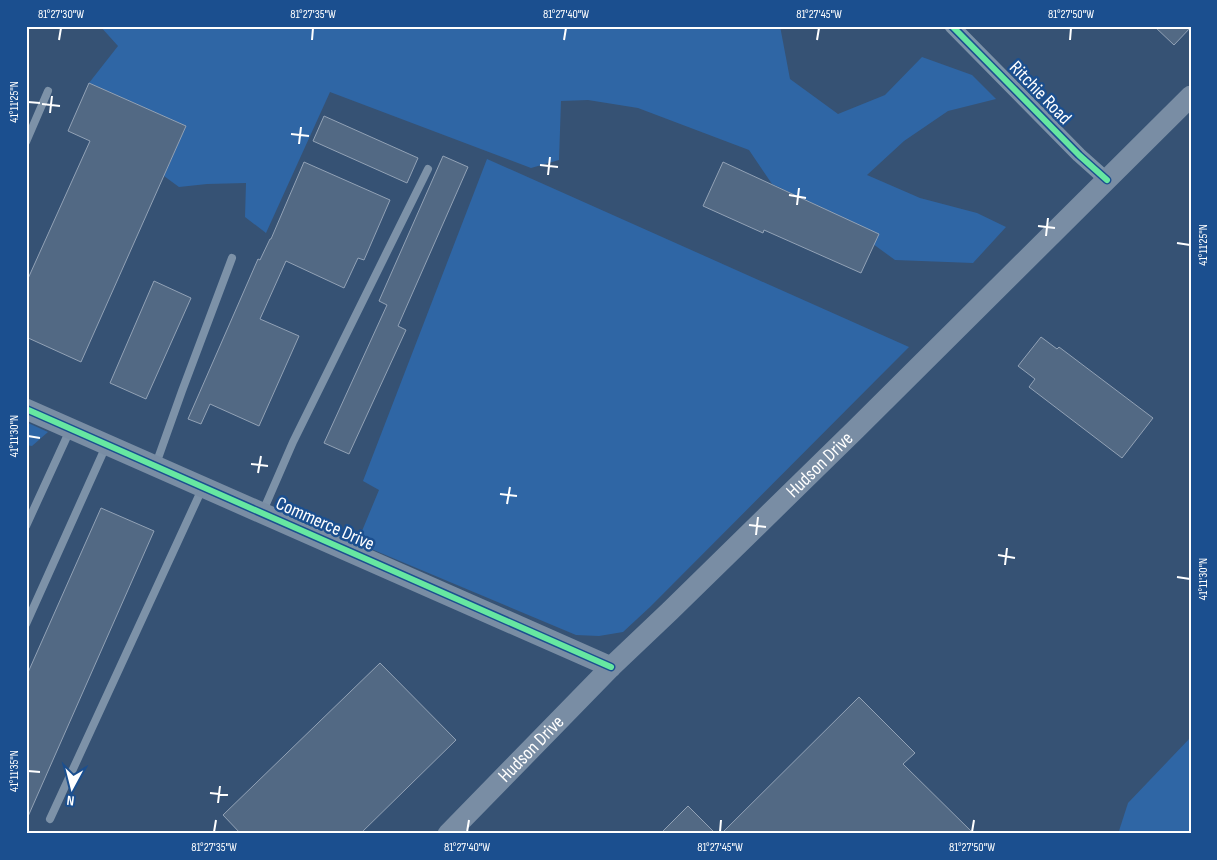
<svg xmlns="http://www.w3.org/2000/svg" width="1217" height="860" font-family="'Sofia Sans Condensed',sans-serif">
<style>
.green{fill:#2f66a5}
.building{fill:#526984;stroke:#92a2b6}
.lines{fill:none;stroke-linecap:round;stroke-linejoin:round}
.lane{stroke:#7d92a8;stroke-width:8}
.street{stroke:#7d92a8;stroke-width:15}
.secondary{stroke:#798da4;stroke-width:21}
.cycleway-casing{stroke:#1b4f8f;stroke-width:9}
.cycleway{stroke:#66e7a1;stroke-width:6}
.ticks{fill:none;stroke:#fff;stroke-width:2}
.labels{text-anchor:middle;dominant-baseline:central;stroke-width:5;stroke-linejoin:round;paint-order:stroke}
.street-label{font-size:19px;fill:#fff;stroke:#1b4f8f}
.neatline{fill:none;stroke:#fff;stroke-width:2}
.ticks-label{font-size:12px;text-anchor:middle;fill:#fff}
</style>
<rect width="100%" height="100%" fill="#365274"/>
<g class="green">
<path d="M 100,26 L 780,26 L 790,79 L 838,114 L 885,95 L 922,57 L 972,75 L 996,99 L 948,111 L 904,141 L 867,175 L 920,198 L 977,213 L 1006,227 L 973,263 L 895,260 L 825,209 L 772,184 L 749,150 L 638,108 L 588,100 L 561,101 L 559,160 L 531,168 L 330,92 L 266,233 L 245,217 L 246,183 L 207,184 L 179,187 L 164,176 L 186,126 L 89,83 L 118,46 Z"/>
<path d="M 487,159 L 909,347 L 650,607 L 623,632 L 599,636 L 576,635 L 357,543 L 379,490 L 363,481 Z"/>
<path d="M 26,422 L 48,432 L 32,446 L 26,445 Z"/>
<path d="M 1191,737 L 1191,834 L 1118,834 L 1128,803 Z"/>
</g>
<g class="building">
<path d="M 1154,26 L 1191,26 L 1191,27 L 1174,45 Z"/>
<path d="M 89,83 L 186,126 L 81,362 L 26,337 L 26,283 L 90,141 L 68,131 Z"/>
<path d="M 324,116 L 418,158 L 407,183 L 313,141 Z"/>
<path d="M 443,156 L 468,167 L 398,326 L 406,330 L 349,454 L 324,443 L 387,305 L 379,301 Z"/>
<path d="M 304,162 L 390,200 L 364,260 L 358,258 L 344,288 L 286,261 L 260,319 L 299,336 L 259,426 L 210,404 L 201,424 L 188,419 L 258,259 L 260,260 L 270,239 L 271,239 Z"/>
<path d="M 723,162 L 879,234 L 861,273 L 764,230 L 763,233 L 703,206 Z"/>
<path d="M 154,281 L 191,298 L 146,399 L 110,383 Z"/>
<path d="M 1041,337 L 1057,349 L 1059,347 L 1153,418 L 1122,458 L 1029,387 L 1035,379 L 1018,366 Z"/>
<path d="M 101,508 L 154,531 L 26,821 L 26,677 Z"/>
<path d="M 380,663 L 456,740 L 360,834 L 241,834 L 223,815 Z"/>
<path d="M 859,697 L 915,753 L 903,764 L 974,834 L 721,834 Z"/>
<path d="M 688,806 L 716,834 L 660,834 Z"/>
</g>
<g class="lines">
<g class="lane">
<path d="M 26,142 L 48,91"/>
<path d="M 156,464 L 182,391 L 232,258"/>
<path d="M 263,511 L 293,442 L 428,169"/>
<path d="M 26,526 L 70,430"/>
<path d="M 26,624 L 106,446"/>
<path d="M 50,819 L 202,489"/>
</g>
<path class="street" d="M 952,26 L 1079,155 L 1107,180"/>
<g class="secondary">
<path d="M 26,409 L 611,667"/>
<path id="s1" d="M 448,834 L 611,667 L 670,611 L 856,429 L 1191,96"/>
</g>
<g class="cycleway-casing">
<g id="cycleway">
<path d="M 952,26 L 1079,155 L 1107,180"/>
<path d="M 26,409 L 611,667"/>
</g>
</g>
<use href="#cycleway" class="cycleway"/>
</g>
<path class="ticks" d="M 59,40 L 61,28M 312,40 L 313,28M 564,40 L 566,28M 817,40 L 819,28M 1070,40 L 1071,28M 28,102 L 40,103M 42,104 L 60,106M 50,113 L 52,96M 291,134 L 309,136M 299,144 L 301,127M 540,165 L 558,167M 548,175 L 550,157M 789,195 L 806,198M 797,205 L 799,188M 1038,226 L 1055,228M 1046,236 L 1048,218M 1177,243 L 1190,245M 28,436 L 40,438M 251,464 L 268,466M 258,473 L 261,456M 500,494 L 517,496M 507,504 L 510,487M 749,525 L 766,527M 756,535 L 758,517M 998,555 L 1015,558M 1005,565 L 1007,548M 1177,577 L 1190,579M 28,771 L 40,772M 210,793 L 228,795M 218,803 L 220,786M 214,832 L 216,820M 467,832 L 469,820M 720,832 L 721,820M 972,832 L 974,820"/>
<g class="labels">
<g class="street-label">
<text transform="translate(1040 93) rotate(46)">Ritchie Road</text>
<text stroke="none"><textPath href="#s1" startOffset="524">Hudson Drive</textPath></text>
<text transform="translate(325 524) rotate(24)">Commerce Drive</text>
<text stroke="none"><textPath href="#s1" startOffset="119">Hudson Drive</textPath></text>
</g>
</g>
<rect width="1217" height="860" fill="none" stroke="#1b4f8f" stroke-width="55"/>
<g transform="translate(72 788) rotate(187)" stroke="#1b4f8f" stroke-width="4" paint-order="stroke">
<path d="M0-4L9 19L0 12L-9 19Z" fill="#ffffff"/>
<text y="-8" font-size="14" font-weight="bold" text-anchor="middle" fill="#ffffff">N</text>
</g>
<rect x="28" y="28" width="1162" height="804" class="neatline"/>
<g class="ticks-label">
<text x="61" y="18">81°27'30"W</text>
<text x="313" y="18">81°27'35"W</text>
<text x="566" y="18">81°27'40"W</text>
<text x="819" y="18">81°27'45"W</text>
<text x="1071" y="18">81°27'50"W</text>
<text transform="translate(14 102) rotate(-90)" y="4">41°11'25"N</text>
<text transform="translate(1203 245) rotate(-90)" y="4">41°11'25"N</text>
<text transform="translate(14 436) rotate(-90)" y="4">41°11'30"N</text>
<text transform="translate(1203 579) rotate(-90)" y="4">41°11'30"N</text>
<text transform="translate(14 771) rotate(-90)" y="4">41°11'35"N</text>
<text x="214" y="851">81°27'35"W</text>
<text x="467" y="851">81°27'40"W</text>
<text x="720" y="851">81°27'45"W</text>
<text x="972" y="851">81°27'50"W</text>
</g>
</svg>
